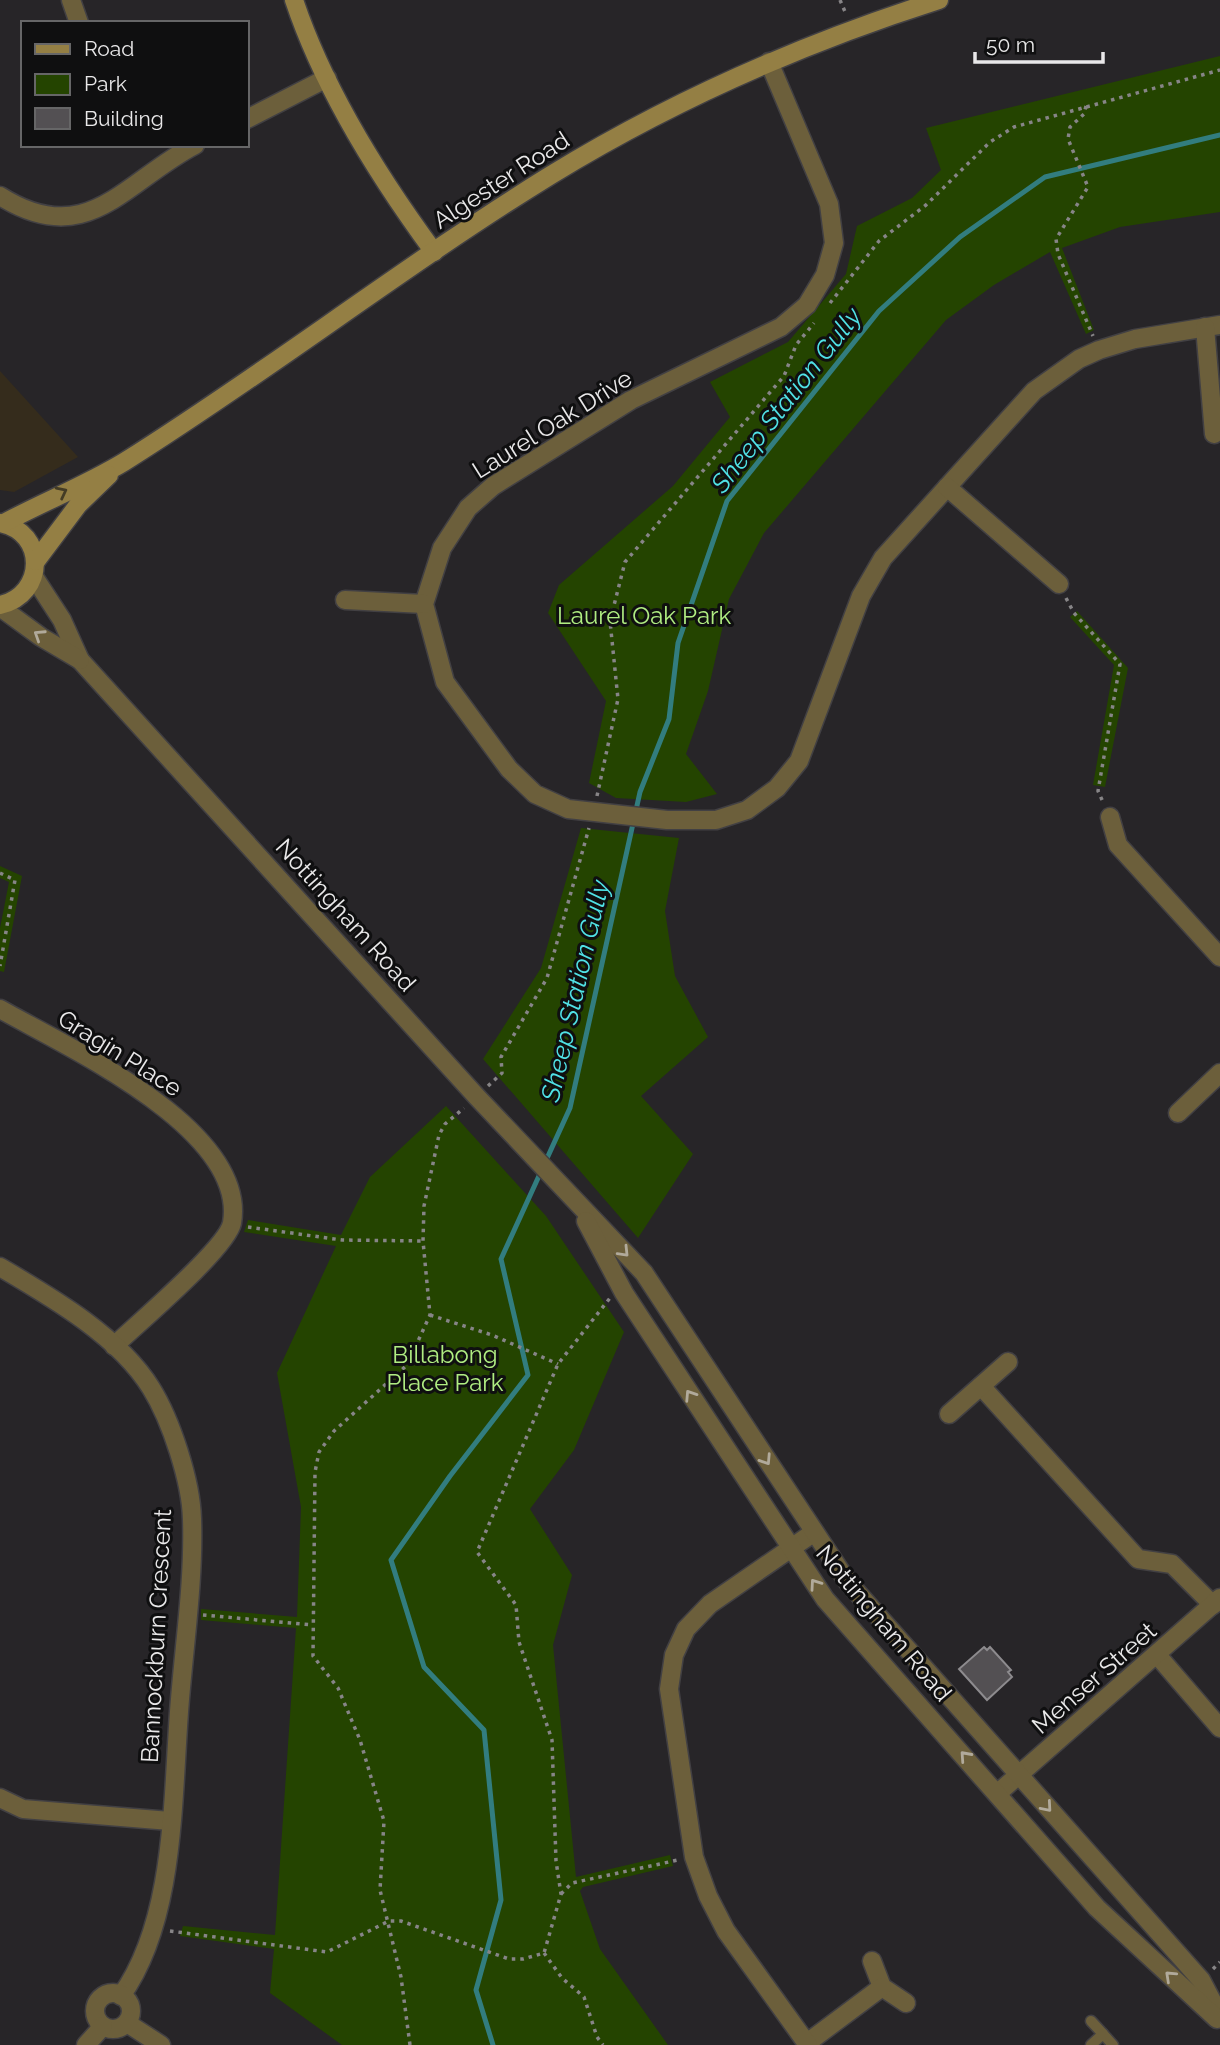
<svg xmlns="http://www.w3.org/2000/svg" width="1220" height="2045" font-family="Raleway,sans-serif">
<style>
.education{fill:#352c1c}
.green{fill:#244400}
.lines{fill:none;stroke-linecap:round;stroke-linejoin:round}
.stream{stroke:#327d7f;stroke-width:5}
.building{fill:#535053;stroke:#8d8b8e;stroke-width:2}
.service-casing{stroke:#424043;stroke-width:13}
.minor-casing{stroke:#424043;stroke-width:21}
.tertiary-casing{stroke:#424043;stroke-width:21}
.secondary-casing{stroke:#424043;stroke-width:21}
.path{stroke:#878587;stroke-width:3.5;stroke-dasharray:3.5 5;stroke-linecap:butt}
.service{stroke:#6c5f3b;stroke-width:10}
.minor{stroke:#6c5f3b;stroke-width:18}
.tertiary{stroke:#6c5f3b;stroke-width:18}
.secondary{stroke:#947f44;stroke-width:18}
.oneway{stroke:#443c25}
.oneway2{stroke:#b1aa9b}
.labels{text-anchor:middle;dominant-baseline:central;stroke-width:6;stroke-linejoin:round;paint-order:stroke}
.street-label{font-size:24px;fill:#e9e8e9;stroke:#0f0f10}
.park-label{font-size:24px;fill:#b0ed82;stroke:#0f0f10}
.water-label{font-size:26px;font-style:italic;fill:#50e1e5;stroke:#0f0f10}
</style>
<rect width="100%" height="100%" fill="#272528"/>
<path class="education" d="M 0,371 L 78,457 L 14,492 L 0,490 Z"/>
<g class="green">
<path d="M 1220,56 L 1220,212 L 1120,227 L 1062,248 L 1094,330 L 1086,334 L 1050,252 L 994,285 L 946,320 L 764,533 L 729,599 L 708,691 L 686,754 L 717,794 L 686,802 L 616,798 L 589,783 L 606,701 L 548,613 L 559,585 L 673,486 L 730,417 L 710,382 L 788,342 L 846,274 L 857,226 L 912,198 L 941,170 L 926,128 Z"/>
<path d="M 1077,611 L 1128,668 L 1105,787 L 1093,785 L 1114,665 L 1070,617 Z"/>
<path d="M 581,828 L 679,838 L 665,911 L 675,976 L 708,1037 L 641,1096 L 693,1154 L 638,1238 L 483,1059 L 541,968 Z"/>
<path d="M 0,866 L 22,876 L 4,972 L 0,971 L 0,928 L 9,882 L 0,878 Z"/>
<path d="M 446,1106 L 546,1216 L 624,1332 L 574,1450 L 530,1509 L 572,1575 L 553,1645 L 576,1877 L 670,1855 L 673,1866 L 583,1887 L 580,1891 L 600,1949 L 668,2045 L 342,2045 L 270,1993 L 274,1949 L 180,1936 L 183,1926 L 275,1935 L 296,1628 L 201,1620 L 201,1609 L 297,1617 L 301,1507 L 277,1373 L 336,1246 L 244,1232 L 248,1220 L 341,1235 L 370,1177 Z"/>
</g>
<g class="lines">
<path class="stream" d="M 493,2045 L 476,1990 L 501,1900 L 484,1730 L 424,1667 L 391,1560 L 450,1476 L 528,1375 L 501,1259 L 570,1108 L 640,792 L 669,719 L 678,643 L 727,501 L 879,311 L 960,237 L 1045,177 L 1220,135"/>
</g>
<path class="building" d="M 984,1647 L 987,1650 L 990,1647 L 1011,1670 L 1008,1672 L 1012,1677 L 987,1700 L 959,1669 Z"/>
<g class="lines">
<g class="service-casing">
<g id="service">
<path d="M 1091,2021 L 1103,2034"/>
<path d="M 1091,2045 L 1103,2034 L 1113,2045"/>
</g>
</g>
<g class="minor-casing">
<g id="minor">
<path d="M 71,0 L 79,23"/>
<path d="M 769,62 L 829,204 L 834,243 L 825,275 L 807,305 L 781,327 L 631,400 L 493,486 L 468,508 L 442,548 L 424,604 L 445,682 L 509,769 L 535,794 L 568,809 L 667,820 L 716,820 L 747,810 L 777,788 L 799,761 L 861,596 L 883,558 L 1034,391 L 1079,359 L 1099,350 L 1135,339 L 1220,325"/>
<path d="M 247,119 L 327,78"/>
<path d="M 0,196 C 87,251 124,182 195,145"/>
<path d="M 1205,327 L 1214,434"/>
<path d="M 947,487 L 1059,584"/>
<path d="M 345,600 L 424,604"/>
<path d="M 1110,817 L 1118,845 L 1220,957"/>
<path d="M 0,1009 C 67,1047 248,1129 232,1223 C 227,1248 137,1324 114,1346"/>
<path d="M 1178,1113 L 1220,1073"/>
<path d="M 981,1386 L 1138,1559 L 1172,1564 L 1213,1605"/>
<path d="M 949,1414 L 1008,1362"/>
<path d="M 1158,1656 L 1220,1728"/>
<path d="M 998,1793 L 1220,1598"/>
<path d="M 0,1798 L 23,1809 L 170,1821"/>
<path d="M 872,1961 L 882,1987 L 906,2003"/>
<path d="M 127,2023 L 161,2045"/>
<path d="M 807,2043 L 882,1987"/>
<path d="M 808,2045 L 726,1931 L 708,1896 L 694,1857 L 669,1689 L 674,1655 L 686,1629 L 710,1604 L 813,1533"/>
</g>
</g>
<g class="tertiary-casing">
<g id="tertiary">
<path d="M 34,577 L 62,620 L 80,660 L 477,1097 L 644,1273 L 847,1581 L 1201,1980 L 1220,2016"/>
<path d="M 0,607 L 41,637 L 80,660"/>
<path d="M 586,1221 L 624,1293 L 825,1599 L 1097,1908 L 1217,2019"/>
<path d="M 0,1267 C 51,1297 119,1336 151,1388 C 171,1420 191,1481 192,1519 C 194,1578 185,1639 180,1699 C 172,1792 177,1918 121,1996"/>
<circle cx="113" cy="2011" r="18"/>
<path d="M 86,2045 L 103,2026"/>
</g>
</g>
<g class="secondary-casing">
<g id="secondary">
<path d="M 294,0 C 324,90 378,176 434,252"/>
<path d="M 0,523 C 47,532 46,595 0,605"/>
<path d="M 4,523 C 43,502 86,485 124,462 C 269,371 405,265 551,175 C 672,101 804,43 939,0"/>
<path d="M 36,561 L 78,505 L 109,475"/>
</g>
</g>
<g class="path">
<path d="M 840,0 L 846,14"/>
<path d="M 1086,106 L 1084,114 L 1070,127 L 1068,139 L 1088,187 L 1056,239 L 1058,254 L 1093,336"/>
<path d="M 830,303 L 879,241 L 926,205 L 990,142 L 1014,127 L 1220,70"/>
<path d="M 1066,598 L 1074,613 L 1120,664 L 1098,791 L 1103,802"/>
<path d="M 597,796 L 618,699 L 610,621 L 625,562 L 784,376 L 796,345 L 814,323"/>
<path d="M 0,873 L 15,880 L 0,966"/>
<path d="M 488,1086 L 502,1073 L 501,1057 L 547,978 L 589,828"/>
<path d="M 248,1227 L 342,1240 L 423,1241"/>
<path d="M 430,1315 L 492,1335 L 558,1364"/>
<path d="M 203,1615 L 313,1625"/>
<path d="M 561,1894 L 572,1883 L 678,1860"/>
<path d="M 170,1931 L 327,1952 L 389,1921 L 401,1921 L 509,1959 L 523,1959 L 544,1953 L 561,1894 L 556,1861 L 552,1740 L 519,1642 L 516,1605 L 477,1552 L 558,1364 L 610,1298"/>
<path d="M 544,1953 L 562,1978 L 584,1997 L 597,2037 L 603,2045"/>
<path d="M 1213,1969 L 1220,1962"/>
<path d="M 410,2045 L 401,1977 L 380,1890 L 384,1821 L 360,1740 L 338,1688 L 313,1656 L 315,1472 L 319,1452 L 334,1431 L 407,1365 L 430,1315 L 423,1241 L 424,1206 L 439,1135 L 445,1124 L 464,1108"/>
</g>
<use href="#service" class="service"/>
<use href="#minor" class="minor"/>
<use href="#tertiary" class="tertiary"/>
<use href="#secondary" class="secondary"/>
</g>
<defs><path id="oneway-chevron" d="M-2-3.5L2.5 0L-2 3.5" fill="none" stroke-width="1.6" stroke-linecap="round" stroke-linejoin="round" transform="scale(1.75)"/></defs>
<use class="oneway" href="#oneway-chevron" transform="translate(62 492) rotate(-27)"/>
<g class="oneway2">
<use href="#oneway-chevron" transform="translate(39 635) rotate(-147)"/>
<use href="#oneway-chevron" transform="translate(624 1252) rotate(46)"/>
<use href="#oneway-chevron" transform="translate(690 1395) rotate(-123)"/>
<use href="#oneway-chevron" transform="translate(766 1460) rotate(57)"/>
<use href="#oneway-chevron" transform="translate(815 1584) rotate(-125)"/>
<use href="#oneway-chevron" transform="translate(965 1756) rotate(-132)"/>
<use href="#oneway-chevron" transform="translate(1047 1807) rotate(49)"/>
<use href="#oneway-chevron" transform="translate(1170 1976) rotate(-137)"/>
</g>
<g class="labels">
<g class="street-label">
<text transform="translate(501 180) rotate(-33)">Algester Road</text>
<text transform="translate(552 424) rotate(-32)">Laurel Oak Drive</text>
<text transform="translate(346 915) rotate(48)">Nottingham Road</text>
<text transform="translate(120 1053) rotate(32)">Gragin Place</text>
<text transform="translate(884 1623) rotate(50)">Nottingham Road</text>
<text transform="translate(156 1636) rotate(-87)">Bannockburn Crescent</text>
<text transform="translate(1094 1678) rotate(-41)">Menser Street</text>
</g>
<g class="park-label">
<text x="644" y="615">Laurel Oak Park</text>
<text x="445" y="1354">Billabong<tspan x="445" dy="28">Place Park</tspan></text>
</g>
<g class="water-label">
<text transform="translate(786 400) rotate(-52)">Sheep Station Gully</text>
<text transform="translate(575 991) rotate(-77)">Sheep Station Gully</text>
</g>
</g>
<rect x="21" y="21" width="228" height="126" fill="#0f0f10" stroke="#666667" stroke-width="2"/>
<rect x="35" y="44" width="35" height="10" fill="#947f44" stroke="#666667" stroke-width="2"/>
<text x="84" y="56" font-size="21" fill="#e9e8e9">Road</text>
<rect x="35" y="74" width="35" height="21" fill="#244400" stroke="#666667" stroke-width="2"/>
<text x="84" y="91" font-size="21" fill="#e9e8e9">Park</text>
<rect x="35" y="108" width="35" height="21" fill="#535053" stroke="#666667" stroke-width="2"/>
<text x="84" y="126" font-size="21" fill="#e9e8e9">Building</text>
<path d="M975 52v10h128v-10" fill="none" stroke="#e9e8e9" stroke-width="3.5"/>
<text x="986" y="52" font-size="21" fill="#e9e8e9" stroke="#0f0f10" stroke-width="5" paint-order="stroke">50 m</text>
</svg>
